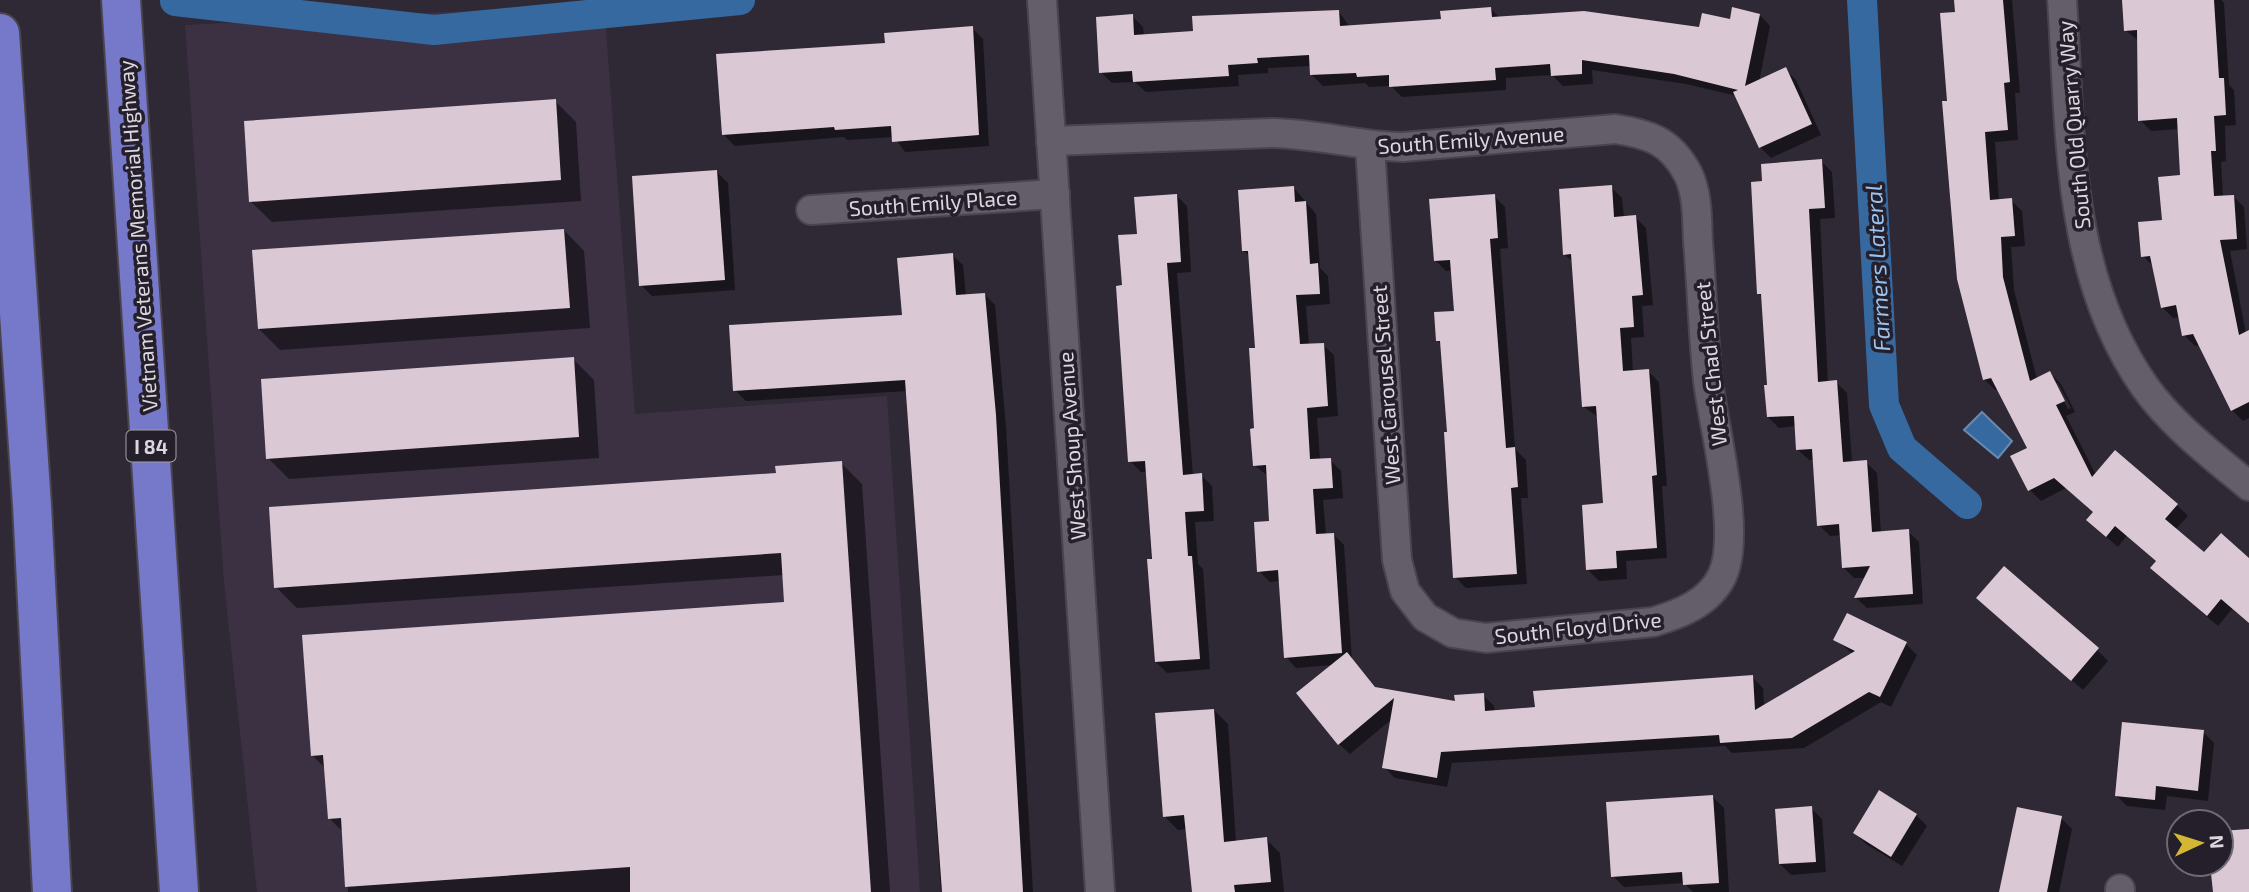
<svg xmlns="http://www.w3.org/2000/svg" width="2249" height="892" font-family="'Exo 2',sans-serif">
<style>
.built{fill:#3b3143}
.water{fill:#36699f;stroke:#688ab2;stroke-width:2}
.shadow{fill:#0007;fill-rule:evenodd}
.lines{fill:none;stroke-linecap:round;stroke-linejoin:round}
.canal{stroke:#36699f;stroke-width:30}
.building{fill:#dac9d4}
.minor-casing{stroke:#4a444f;stroke-width:32}
.highway-casing{stroke:#4a444f;stroke-width:42}
.minor{stroke:#645d6a;stroke-width:28}
.highway{stroke:#7678c9;stroke-width:38}
.labels{text-anchor:middle;dominant-baseline:central;stroke-width:7;stroke-linejoin:round;paint-order:stroke}
.shield{fill:#251f2b;stroke:#a4a0a9;stroke-width:2}
.shield-label{font-size:19px;font-weight:bold;fill:#dbd7df}
.street-label{font-size:21px;fill:#dbd7df;stroke:#251f2b}
.water-label{font-size:23px;font-style:italic;fill:#99c2f0;stroke:#251f2b}
</style>
<rect width="100%" height="100%" fill="#2f2835"/>
<path class="built" d="M 604,4 L 635,414 L 887,396 L 920,892 L 257,892 L 224,582 L 185,25 Z"/>
<path class="water" d="M 1982,412 L 2012,441 L 1998,458 L 1964,430 Z"/>
<g class="shadow">
<path d="M 1956,0 L 2012,0 L 2020,93 L 2015,93 L 2018,140 L 1995,142 L 1999,201 L 2011,200 L 2022,211 L 2025,246 L 2011,247 L 2014,290 L 2037,379 L 2050,373 L 2061,384 L 2075,412 L 2066,416 L 2096,475 L 2177,505 L 2188,516 L 2175,530 L 2204,555 L 2249,560 L 2249,622 L 2233,608 L 2218,626 L 2163,579 L 2158,562 L 2127,535 L 2118,547 L 2099,531 L 2095,513 L 2066,488 L 2041,501 L 2030,490 L 2013,457 L 2029,448 L 1999,389 L 1995,390 L 1984,379 L 1949,103 ZM 2054,383 L 2058,383 L 2071,408 L 2068,409 Z"/>
<path d="M 2123,0 L 2221,0 L 2224,3 L 2229,85 L 2234,90 L 2236,125 L 2225,126 L 2226,161 L 2221,162 L 2223,197 L 2233,196 L 2244,207 L 2247,249 L 2230,251 L 2246,333 L 2249,332 L 2249,418 L 2243,421 L 2232,410 L 2200,345 L 2195,346 L 2184,335 L 2180,317 L 2173,318 L 2162,307 L 2154,267 L 2143,256 L 2164,222 L 2182,177 L 2179,129 L 2151,131 L 2140,120 L 2139,41 L 2125,30 Z"/>
<path d="M 1491,9 L 1500,18 L 1700,29 L 1760,15 L 1770,26 L 1759,82 L 1786,70 L 1796,80 L 1821,135 L 1771,158 L 1760,147 L 1737,96 L 1686,84 L 1592,70 L 1593,84 L 1563,86 L 1552,75 L 1506,78 L 1506,90 L 1402,97 L 1391,86 L 1369,87 L 1365,83 L 1323,86 L 1312,75 L 1311,66 L 1268,68 L 1268,73 L 1238,75 L 1239,86 L 1146,92 L 1135,82 L 1112,83 L 1101,72 L 1132,16 L 1143,27 L 1144,36 L 1195,32 L 1339,12 L 1350,27 L 1443,21 Z"/>
<path d="M 972,28 L 983,39 L 989,146 L 905,152 L 894,137 L 847,140 L 844,137 L 735,146 L 724,135 L 886,44 Z"/>
<path d="M 555,101 L 576,122 L 581,201 L 272,222 L 251,202 Z"/>
<path d="M 1821,161 L 1832,172 L 1835,218 L 1820,219 L 1828,383 L 1836,382 L 1847,393 L 1852,463 L 1866,462 L 1877,473 L 1881,533 L 1908,531 L 1919,542 L 1923,604 L 1867,608 L 1856,598 L 1867,578 L 1854,578 L 1843,567 L 1842,535 L 1830,536 L 1819,525 L 1814,460 L 1809,460 L 1798,450 L 1796,426 L 1779,428 L 1768,417 L 1763,298 L 1759,294 L 1764,183 Z"/>
<path d="M 717,172 L 728,183 L 735,290 L 652,296 L 641,285 Z"/>
<path d="M 1611,187 L 1622,198 L 1624,218 L 1635,217 L 1646,228 L 1653,305 L 1642,306 L 1644,337 L 1631,338 L 1633,372 L 1648,371 L 1659,382 L 1667,486 L 1662,486 L 1667,558 L 1626,561 L 1627,579 L 1599,581 L 1588,570 L 1605,505 L 1598,417 L 1584,407 L 1573,262 L 1564,254 Z"/>
<path d="M 1294,188 L 1316,214 L 1320,268 L 1328,276 L 1330,304 L 1306,306 L 1309,346 L 1323,345 L 1334,355 L 1338,416 L 1317,418 L 1320,460 L 1330,460 L 1341,471 L 1343,498 L 1323,500 L 1326,535 L 1333,534 L 1344,545 L 1352,660 L 1377,689 L 1456,704 L 1483,695 L 1494,706 L 1495,712 L 1536,709 L 1752,677 L 1763,688 L 1764,706 L 1853,654 L 1836,640 L 1906,644 L 1917,655 L 1891,707 L 1881,702 L 1804,748 L 1732,753 L 1725,746 L 1452,763 L 1447,787 L 1395,778 L 1384,767 L 1392,719 L 1350,754 L 1339,744 L 1333,665 L 1296,668 L 1286,657 L 1280,581 L 1270,582 L 1259,571 L 1270,522 L 1268,476 L 1254,465 L 1257,349 L 1251,258 L 1244,251 Z"/>
<path d="M 1176,195 L 1187,206 L 1191,272 L 1177,273 L 1193,476 L 1201,475 L 1212,486 L 1214,521 L 1195,522 L 1198,564 L 1203,569 L 1210,669 L 1167,673 L 1156,662 L 1147,472 L 1141,472 L 1130,461 L 1124,287 L 1138,236 Z"/>
<path d="M 1494,196 L 1505,207 L 1508,248 L 1500,249 L 1515,449 L 1526,460 L 1528,498 L 1521,498 L 1527,584 L 1466,588 L 1455,577 L 1448,433 L 1442,345 L 1438,341 L 1455,312 L 1453,270 L 1446,271 L 1435,260 Z"/>
<path d="M 564,230 L 584,251 L 590,328 L 280,350 L 259,329 Z"/>
<path d="M 952,255 L 963,265 L 966,296 L 984,294 L 995,305 L 1006,427 L 1033,892 L 941,892 L 907,391 L 746,401 L 735,390 L 904,316 Z"/>
<path d="M 573,359 L 594,380 L 599,458 L 289,479 L 268,458 Z"/>
<path d="M 841,463 L 862,484 L 890,892 L 348,892 L 344,833 L 329,818 L 326,769 L 312,755 L 786,603 L 784,575 L 297,608 L 276,587 L 778,474 Z"/>
<path d="M 1990,609 L 2097,650 L 2108,661 L 2083,690 Z"/>
<path d="M 1214,710 L 1228,724 L 1236,842 L 1266,839 L 1280,853 L 1284,892 L 1194,892 L 1187,829 L 1178,830 L 1164,816 Z"/>
<path d="M 2203,732 L 2214,743 L 2208,801 L 2167,796 L 2165,810 L 2127,806 L 2116,795 Z"/>
<path d="M 1713,797 L 1724,808 L 1729,892 L 1693,892 L 1684,883 L 1624,887 L 1613,876 Z"/>
<path d="M 1811,808 L 1822,819 L 1826,872 L 1791,875 L 1780,864 Z"/>
<path d="M 1916,815 L 1927,826 L 1902,866 L 1866,844 L 1855,833 Z"/>
<path d="M 2061,818 L 2072,829 L 2059,892 L 2001,892 Z"/>
</g>
<g class="lines">
<g class="canal">
<path d="M 1862,0 L 1884,405 L 1902,448 L 1967,504"/>
<path d="M 175,1 L 434,30 L 740,0"/>
</g>
</g>
<g class="building">
<path d="M 1954,0 L 2003,0 L 2010,82 L 2004,83 L 2008,130 L 1985,132 L 1990,200 L 2012,198 L 2015,236 L 2001,237 L 2003,277 L 2030,381 L 2050,371 L 2065,401 L 2056,405 L 2092,477 L 2115,450 L 2178,504 L 2165,519 L 2204,552 L 2221,533 L 2249,558 L 2249,623 L 2221,599 L 2207,616 L 2150,568 L 2156,561 L 2115,526 L 2106,537 L 2086,520 L 2093,512 L 2054,478 L 2028,491 L 2010,456 L 2027,448 L 1991,378 L 1983,380 L 1957,279 L 1942,101 L 1947,101 L 1940,13 L 1955,12 Z"/>
<path d="M 2122,0 L 2214,0 L 2219,78 L 2224,78 L 2226,115 L 2214,116 L 2216,151 L 2211,151 L 2214,196 L 2234,195 L 2237,239 L 2220,240 L 2239,335 L 2249,330 L 2249,402 L 2231,411 L 2193,334 L 2182,336 L 2176,305 L 2161,308 L 2150,256 L 2141,257 L 2138,222 L 2162,220 L 2158,177 L 2180,175 L 2177,118 L 2138,121 L 2137,30 L 2124,31 Z"/>
<path d="M 1491,7 L 1492,17 L 1584,11 L 1699,27 L 1702,13 L 1730,19 L 1732,7 L 1760,14 L 1745,86 L 1786,67 L 1812,124 L 1759,148 L 1733,92 L 1738,90 L 1674,74 L 1582,60 L 1582,74 L 1551,76 L 1550,64 L 1495,68 L 1496,80 L 1389,87 L 1389,75 L 1357,77 L 1356,73 L 1310,75 L 1309,55 L 1257,58 L 1258,63 L 1228,65 L 1229,76 L 1133,82 L 1132,71 L 1099,73 L 1096,17 L 1133,14 L 1134,35 L 1193,31 L 1192,16 L 1339,10 L 1340,26 L 1441,19 L 1440,11 Z"/>
<path d="M 973,26 L 979,135 L 892,142 L 891,126 L 835,130 L 834,127 L 722,135 L 716,54 L 885,43 L 884,33 Z"/>
<path d="M 556,99 L 561,180 L 249,202 L 244,121 Z"/>
<path d="M 1822,159 L 1825,208 L 1809,209 L 1818,382 L 1837,380 L 1843,462 L 1867,460 L 1872,532 L 1909,529 L 1913,594 L 1854,598 L 1870,566 L 1842,568 L 1839,524 L 1817,526 L 1812,449 L 1796,450 L 1794,416 L 1767,417 L 1764,385 L 1767,385 L 1761,294 L 1757,294 L 1751,182 L 1762,181 L 1761,164 Z"/>
<path d="M 717,170 L 725,280 L 639,286 L 632,176 Z"/>
<path d="M 1612,185 L 1614,217 L 1636,215 L 1643,295 L 1632,296 L 1634,327 L 1620,328 L 1623,371 L 1649,369 L 1657,475 L 1652,476 L 1657,548 L 1616,551 L 1617,568 L 1586,570 L 1582,505 L 1603,503 L 1596,406 L 1582,407 L 1571,254 L 1563,255 L 1559,189 Z"/>
<path d="M 1294,186 L 1295,202 L 1306,201 L 1310,264 L 1318,263 L 1320,294 L 1296,295 L 1300,344 L 1324,343 L 1328,406 L 1307,408 L 1310,459 L 1331,458 L 1333,488 L 1313,489 L 1316,534 L 1334,533 L 1342,653 L 1284,658 L 1278,570 L 1257,572 L 1254,522 L 1269,521 L 1266,465 L 1253,466 L 1250,429 L 1254,428 L 1249,348 L 1255,348 L 1248,251 L 1242,251 L 1238,190 Z"/>
<path d="M 1177,194 L 1181,262 L 1167,263 L 1183,475 L 1202,473 L 1204,511 L 1185,512 L 1188,556 L 1192,556 L 1200,659 L 1155,662 L 1147,559 L 1152,559 L 1145,461 L 1128,462 L 1116,286 L 1122,285 L 1118,235 L 1137,234 L 1134,197 Z"/>
<path d="M 1495,194 L 1498,238 L 1490,239 L 1506,448 L 1515,447 L 1518,487 L 1511,488 L 1517,574 L 1453,578 L 1444,432 L 1447,432 L 1440,341 L 1436,341 L 1434,312 L 1454,311 L 1450,260 L 1434,261 L 1429,199 Z"/>
<path d="M 564,229 L 570,308 L 258,329 L 252,250 Z"/>
<path d="M 953,253 L 956,295 L 985,293 L 996,415 L 1023,892 L 942,892 L 905,380 L 733,391 L 729,325 L 902,315 L 897,258 Z"/>
<path d="M 574,357 L 579,437 L 266,459 L 261,379 Z"/>
<path d="M 842,461 L 871,892 L 630,892 L 630,867 L 345,887 L 341,818 L 328,819 L 323,755 L 311,756 L 302,635 L 784,602 L 781,553 L 274,588 L 269,507 L 776,473 L 775,466 Z"/>
<path d="M 2004,566 L 2099,648 L 2071,681 L 1976,598 Z"/>
<path d="M 1847,613 L 1907,642 L 1880,697 L 1869,692 L 1792,738 L 1720,743 L 1719,735 L 1441,752 L 1437,778 L 1382,768 L 1394,698 L 1338,745 L 1296,693 L 1347,652 L 1375,687 L 1455,701 L 1454,695 L 1484,693 L 1485,711 L 1535,707 L 1533,691 L 1753,675 L 1755,710 L 1855,651 L 1833,640 Z"/>
<path d="M 1214,709 L 1224,842 L 1267,837 L 1271,882 L 1234,885 L 1235,892 L 1192,892 L 1184,815 L 1163,817 L 1155,713 Z"/>
<path d="M 2122,722 L 2204,730 L 2198,791 L 2156,786 L 2155,800 L 2115,796 Z"/>
<path d="M 1879,790 L 1917,814 L 1891,857 L 1853,833 Z"/>
<path d="M 1713,795 L 1719,883 L 1683,885 L 1682,872 L 1611,877 L 1606,802 Z"/>
<path d="M 1812,806 L 1816,862 L 1779,864 L 1775,809 Z"/>
<path d="M 2017,807 L 2062,816 L 2047,892 L 1999,892 Z"/>
<path d="M 2249,829 L 2249,892 L 2213,892 L 2210,864 L 2221,864 L 2221,831 Z"/>
</g>
<g class="lines">
<g class="minor-casing">
<g id="minor">
<path d="M 1042,0 L 1100,892"/>
<path d="M 2062,0 C 2071,132 2065,273 2145,387 C 2172,425 2213,456 2249,486"/>
<path d="M 1051,141 L 1273,133 C 1317,134 1359,146 1403,147 L 1615,129 C 1649,134 1671,141 1688,174 C 1698,194 1697,221 1698,242 C 1702,289 1703,335 1708,381 C 1714,429 1742,534 1722,576 C 1709,603 1680,614 1653,622 L 1486,638 L 1453,633 L 1425,617 L 1405,591 L 1397,560 L 1370,147"/>
<path d="M 811,210 L 1055,194"/>
<path d="M 2120,889 L 2120,892"/>
</g>
</g>
<g class="highway-casing">
<g id="highway">
<path d="M 121,0 L 179,892"/>
<path d="M 0,33 L 32,505 L 52,892"/>
</g>
</g>
<use href="#minor" class="minor"/>
<use href="#highway" class="highway"/>
</g>
<g class="labels">
<rect class="shield" x="126.5" y="430.5" width="49" height="31" rx="5"/>
<g class="shield-label">
<text x="151" y="446">I 84</text>
</g>
<g class="street-label">
<text transform="translate(2073 125) rotate(-95)">South Old Quarry Way</text>
<text transform="translate(1471 139) rotate(-4)">South Emily Avenue</text>
<text transform="translate(933 202) rotate(-4)">South Emily Place</text>
<text transform="translate(137 236) rotate(-94)">Vietnam Veterans Memorial Highway</text>
<text transform="translate(1710 364) rotate(-96)">West Chad Street</text>
<text transform="translate(1385 385) rotate(-94)">West Carousel Street</text>
<text transform="translate(1071 446) rotate(-94)">West Shoup Avenue</text>
<text transform="translate(1578 627) rotate(-6)">South Floyd Drive</text>
</g>
<g class="water-label">
<text transform="translate(1877 268) rotate(-93)">Farmers Lateral</text>
</g>
</g>
<g transform="translate(2200 843) rotate(86)"><circle r="33" fill="#251f2b" stroke="#6e6973" stroke-width="2"/>
<path d="M0-5L12 26L0 18L-12 26Z" fill="#d4b635"/>
<text y="-10" font-size="19" font-weight="bold" text-anchor="middle" fill="#dbd7df">N</text>
</g>
</svg>
